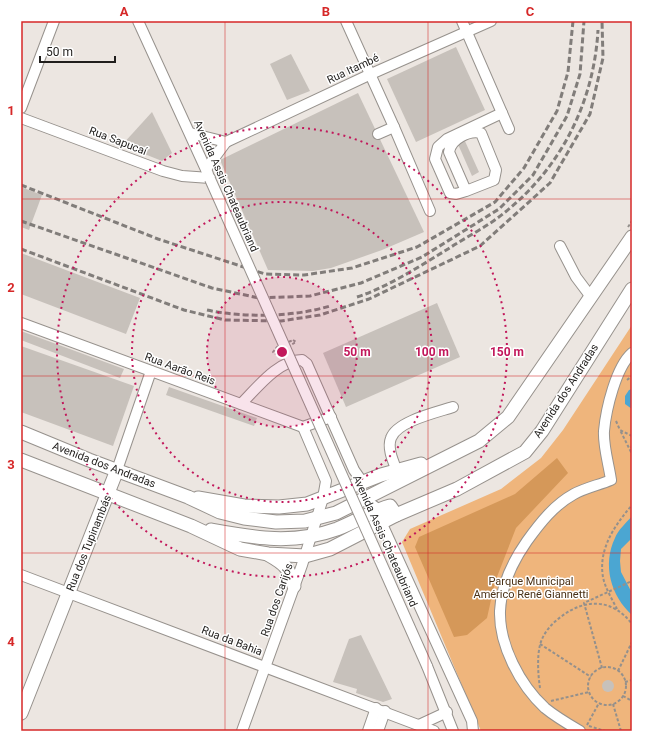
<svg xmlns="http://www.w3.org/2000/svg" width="653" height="752" font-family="Roboto,sans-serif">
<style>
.green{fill:#efb57c}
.forest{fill:#d59859}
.water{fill:#4ba6d2}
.building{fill:#c7c1bb}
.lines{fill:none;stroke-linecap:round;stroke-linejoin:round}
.minor-casing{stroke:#97928d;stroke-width:12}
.major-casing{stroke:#97928d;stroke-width:15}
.path{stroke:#94908c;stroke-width:2;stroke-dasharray:3 2;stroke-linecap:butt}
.minor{stroke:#fff;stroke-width:10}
.major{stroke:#fff;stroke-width:13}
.rail{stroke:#817d7a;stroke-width:3;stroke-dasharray:6 3;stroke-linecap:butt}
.minor-bridge-casing{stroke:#97928d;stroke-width:12;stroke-linecap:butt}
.minor-bridge{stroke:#fff;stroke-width:10}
.grid{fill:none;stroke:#d62828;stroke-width:1;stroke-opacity:0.55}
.ring{fill:none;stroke:#c2185b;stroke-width:2;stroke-dasharray:2 4}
.labels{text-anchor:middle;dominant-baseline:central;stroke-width:3;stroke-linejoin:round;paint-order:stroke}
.street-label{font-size:11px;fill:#201e1c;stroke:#fff}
.park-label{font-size:11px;fill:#4a3116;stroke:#fff}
.centre{fill:#c2185b;stroke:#fff;stroke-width:2}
.ring-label{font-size:12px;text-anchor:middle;font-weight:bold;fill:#c2185b;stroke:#fff;stroke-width:3;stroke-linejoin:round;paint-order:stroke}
.neatline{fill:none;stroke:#d62828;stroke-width:1.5}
.grid-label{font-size:13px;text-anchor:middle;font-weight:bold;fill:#d62828}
</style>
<rect width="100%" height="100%" fill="#ece6e1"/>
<path class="green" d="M 632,325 L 632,731 L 481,731 L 402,542 L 410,529 L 501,489 L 541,458 L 563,430 Z"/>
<path class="forest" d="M 557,458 L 568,473 L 516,528 L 495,582 L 487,618 L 467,635 L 454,637 L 415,547 L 419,537 L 515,494 Z"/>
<g class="water">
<path d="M 632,389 L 632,409 L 625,404 L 625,396 L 629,390 Z"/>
<path d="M 632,516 L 632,538 L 621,549 L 620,561 L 621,572 L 632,593 L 632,615 C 611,596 602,565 615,538 C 618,530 626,523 632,516 Z"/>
</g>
<g class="building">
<path d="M 456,47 L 485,110 L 416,142 L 387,79 Z"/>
<path d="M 291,54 L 310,91 L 287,100 L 270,64 Z"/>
<path d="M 358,93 L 424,232 L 382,250 L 331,268 L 313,271 L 268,270 L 220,160 Z"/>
<path d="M 152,112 L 172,153 L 162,161 L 122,145 Z"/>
<path d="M 464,139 L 479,172 L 472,176 L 457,142 Z"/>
<path d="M 21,187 L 42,195 L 29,230 L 21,227 Z"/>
<path d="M 21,253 L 140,298 L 126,334 L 21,294 Z"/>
<path d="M 437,303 L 460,357 L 346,407 L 323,353 Z"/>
<path d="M 21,331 L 124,369 L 120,378 L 21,340 Z"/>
<path d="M 21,346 L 134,386 L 113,446 L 21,412 Z"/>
<path d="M 169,387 L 257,418 L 254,426 L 166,395 Z"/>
<path d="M 361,635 L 392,699 L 383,702 L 356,693 L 357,689 L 333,682 L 349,639 Z"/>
<circle cx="608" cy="686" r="6"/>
</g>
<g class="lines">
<g class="minor-casing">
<g id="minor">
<path d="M 138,21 L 208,174"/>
<path d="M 346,21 L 394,127 L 430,211"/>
<path d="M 462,21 L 509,129"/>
<path d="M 21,108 L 54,21"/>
<path d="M 21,118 L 163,171 L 182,176 L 210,178"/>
<path d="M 190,133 L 226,142"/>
<path d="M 378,134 L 394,127"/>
<path d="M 206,169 L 226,142 L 371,74 L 491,21"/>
<path d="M 466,191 L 494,180 L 496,170 L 481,133 C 469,130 451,139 449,152 L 466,191 L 456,194 L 450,193 L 435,159 L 438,147 L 447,139 L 502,113"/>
<path d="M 560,246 L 576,277 L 591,297"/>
<path d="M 21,323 L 303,427 L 331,417"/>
<path d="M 241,404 C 257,388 278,360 302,360 L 307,364 L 354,470 L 363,483"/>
<path d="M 117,470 L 151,371"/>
<path d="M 397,471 C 393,461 387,448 391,438 C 397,421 438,412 453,407"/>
<path d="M 364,499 L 378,509 L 382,524 L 472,721 L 473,731"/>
<path d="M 21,575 L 434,731"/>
<path d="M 427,666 L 453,731"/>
<path d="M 419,725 L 447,712"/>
<path d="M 242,731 L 302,565 L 323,498 L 326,481 L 303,427"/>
<path d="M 368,731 L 376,708"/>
<path d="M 378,731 L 385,711"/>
<path d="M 580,731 C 568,724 556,717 545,708 C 520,685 499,645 500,611 C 501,585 513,561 527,541 C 540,523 554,505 574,494 C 585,488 599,485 611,480 C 609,465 603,446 604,431 C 606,409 616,367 632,353"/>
</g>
</g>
<g class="major-casing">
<g id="major">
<path d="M 21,432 L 89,460 L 188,497 L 220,512 L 244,518 L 276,522 L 305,521 L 336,513 L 479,441 L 508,417 L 632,237"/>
<path d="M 21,460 L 191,526 L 240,549 L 268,554 L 305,556 L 330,549 L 396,515 L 457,489 L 525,452 L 542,431 L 632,289"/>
<path d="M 198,498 L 244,506 L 279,507 L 307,504 L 381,475 L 421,464"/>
<path d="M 211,530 C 255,538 293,545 337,529 C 355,522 372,511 390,506 L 396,515"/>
<path d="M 269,555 C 285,564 289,568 294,586"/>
<path d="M 21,713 L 117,470"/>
</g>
</g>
<g class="path">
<path d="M 628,227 L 632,221"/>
<path d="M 293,340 L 296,342 L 276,354 L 273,352 L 277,347 Z"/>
<path d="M 627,380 L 632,376"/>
<path d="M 616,421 L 620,430"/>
<path d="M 632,445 L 631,449 L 632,456"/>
<path d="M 631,452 L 620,430 L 632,436"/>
<path d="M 617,609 C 612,599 605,588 603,577 C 598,549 615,525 632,505"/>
<path d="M 540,644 L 591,677"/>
<circle cx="607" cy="686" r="19"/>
<path d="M 602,668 L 584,603 L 632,581"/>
<path d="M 618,671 L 632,642"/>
<path d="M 625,682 L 632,680"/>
<path d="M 540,688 C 538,675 537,657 540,645 C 543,633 552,623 562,616 C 586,598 613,599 632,624"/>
<path d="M 623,696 L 632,701"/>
<path d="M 551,701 L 589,692"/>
<path d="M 613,704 L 621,731"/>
<path d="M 587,725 L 599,703"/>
<path d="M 589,726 L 605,731"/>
</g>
<use href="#minor" class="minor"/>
<use href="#major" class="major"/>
<g class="rail">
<path d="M 21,185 L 158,239 L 265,274 L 304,275 L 352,268 L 417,247 L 495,202 L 524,168 L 557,111 L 568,72 L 573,21"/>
<path d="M 21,221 L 212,288 L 259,298 L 310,296 L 361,283 L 422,257 L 499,209 L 533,175 L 567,116 L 580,74 L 584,21"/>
<path d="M 21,249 L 184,310 L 225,320 L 281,321 L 320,315 L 369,299 L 480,246 L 550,183 L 590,114 L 603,58 L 602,21"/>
<path d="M 357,297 C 388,287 420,266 448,249 C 466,237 487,227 504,213 C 561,168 594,102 598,30"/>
<path d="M 207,310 C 244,318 294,317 330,306"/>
</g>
<g class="minor-bridge-casing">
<path id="minor-bridge" d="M 210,179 L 427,666"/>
</g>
<use href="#minor-bridge" class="minor-bridge"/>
</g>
<path class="grid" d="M 225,21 L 225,731M 428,21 L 428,731M 21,199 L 632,199M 21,376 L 632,376M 21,553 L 632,553"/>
<circle cx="282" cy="352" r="75" fill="#c2185b" fill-opacity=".12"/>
<g class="ring">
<circle cx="282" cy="352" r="75"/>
<circle cx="282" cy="352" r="150"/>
<circle cx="282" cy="352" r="225"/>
</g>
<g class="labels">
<g class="street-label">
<text transform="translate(353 69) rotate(-25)">Rua Itambé</text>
<text transform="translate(118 141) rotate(21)">Rua Sapucaí</text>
<text transform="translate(226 186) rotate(66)">Avenida Assis Chateaubriand</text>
<text transform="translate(180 369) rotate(20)">Rua Aarão Reis</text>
<text transform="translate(566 391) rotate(-57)">Avenida dos Andradas</text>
<text transform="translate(104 465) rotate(21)">Avenida dos Andradas</text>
<text transform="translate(385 541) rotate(66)">Avenida Assis Chateaubriand</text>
<text transform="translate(89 543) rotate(-68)">Rua dos Tupinambás</text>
<text transform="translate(277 600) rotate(-71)">Rua dos Carijós</text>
<text transform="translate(232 641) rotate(21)">Rua da Bahia</text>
</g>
<g class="park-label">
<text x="531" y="581">Parque Municipal<tspan x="531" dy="13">Américo Renê Giannetti</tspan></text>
</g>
</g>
<circle cx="282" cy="352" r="6" class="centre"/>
<g class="ring-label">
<text x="357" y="356">50 m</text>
<text x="432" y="356">100 m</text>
<text x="507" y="356">150 m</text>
</g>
<rect width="653" height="752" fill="none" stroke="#ffffff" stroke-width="44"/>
<path d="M40 56v6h75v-6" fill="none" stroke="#201e1c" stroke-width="2"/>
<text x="46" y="56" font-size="12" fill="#201e1c" stroke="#ffffff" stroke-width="3" paint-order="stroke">50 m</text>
<rect x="22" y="22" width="609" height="708" class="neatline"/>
<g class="grid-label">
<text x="124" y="16">A</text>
<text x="326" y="16">B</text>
<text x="530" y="16">C</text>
<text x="11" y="115">1</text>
<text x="11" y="292">2</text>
<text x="11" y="469">3</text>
<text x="11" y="646">4</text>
</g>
</svg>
